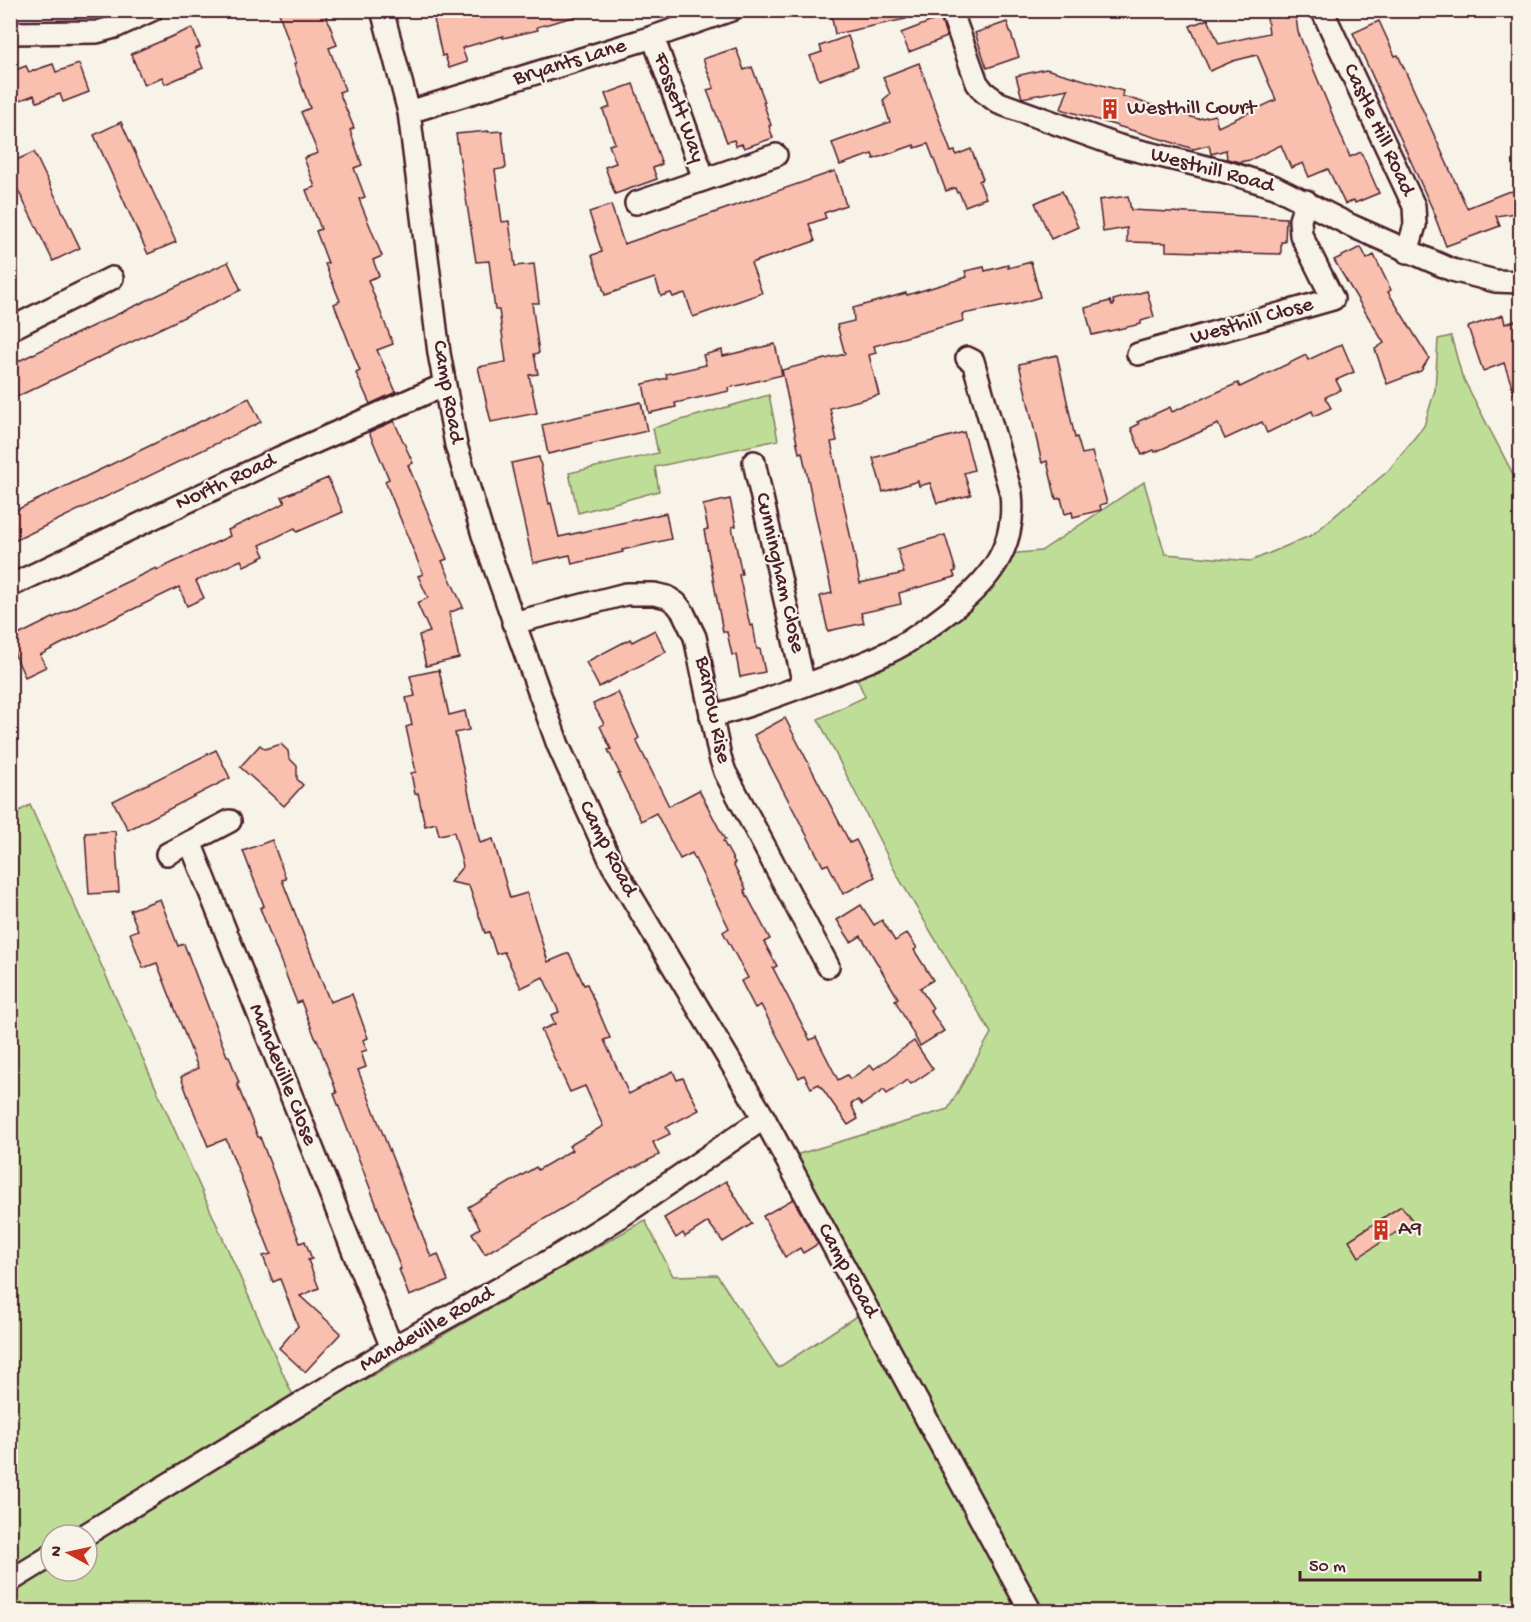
<svg xmlns="http://www.w3.org/2000/svg" width="1531" height="1622" font-family="'Gochi Hand',sans-serif">
<style>
.green{fill:#bede97;stroke:#847e61;stroke-width:1.5;fill-rule:evenodd}
.building{fill:#f9c0b0;stroke:#4a1f2b;stroke-width:1.5}
.lines{fill:none;stroke-linecap:round;stroke-linejoin:round}
.street-casing{stroke:#4a1f2b;stroke-width:26}
.street{stroke:#f7f3e8;stroke-width:21}
.labels{text-anchor:middle;dominant-baseline:central;stroke-width:4.5;stroke-linejoin:round;paint-order:stroke}
.street-label{font-size:22px;fill:#4a1f2b;stroke:#f7f3e8}
.poi-label{font-size:22px;fill:#4a1f2b;stroke:#f7f3e8;text-anchor:start}
</style>
<rect width="100%" height="100%" fill="#f7f3e8"/>
<filter id="ink" filterUnits="userSpaceOnUse"><feTurbulence type="fractalNoise" baseFrequency=".0167" numOctaves="2"/><feDisplacementMap in="SourceGraphic" scale="12" xChannelSelector="R" yChannelSelector="G"/><feConvolveMatrix kernelMatrix="1 2 1 2 8 2 1 2 1" color-interpolation-filters="sRGB"/></filter>
<g filter="url(#ink)">
<g class="green">
<path d="M 1451,336 L 1462,376 L 1513,474 L 1520,471 L 1520,1611 L 11,1611 L 10,816 L 30,805 L 289,1387 L 303,1415 L 645,1220 L 673,1276 L 717,1275 L 778,1368 L 858,1315 L 860,1287 L 789,1157 L 948,1109 L 991,1033 L 897,875 L 818,719 L 865,697 L 856,676 L 1007,554 L 1041,551 L 1144,482 L 1165,554 L 1251,561 L 1312,535 L 1388,471 L 1424,426 L 1435,390 L 1438,339 ZM 51,1535 L 87,1535 L 87,1571 L 51,1571 Z"/>
<path d="M 769,395 L 778,440 L 655,467 L 659,491 L 578,513 L 569,473 L 658,453 L 653,428 Z"/>
</g>
<g class="building">
<path d="M 278,10 L 324,10 L 337,45 L 329,48 L 345,90 L 339,92 L 354,128 L 350,130 L 362,165 L 354,168 L 365,197 L 359,199 L 382,256 L 373,260 L 379,276 L 368,280 L 393,344 L 377,350 L 396,392 L 370,404 L 356,373 L 360,371 L 334,304 L 340,301 L 325,264 L 328,263 L 316,231 L 321,229 L 306,190 L 315,187 L 304,158 L 318,153 L 301,112 L 310,108 L 294,64 L 296,63 Z"/>
<path d="M 432,10 L 576,10 L 577,16 L 537,27 L 538,30 L 503,38 L 503,36 L 462,48 L 467,62 L 449,68 L 445,55 L 442,56 Z"/>
<path d="M 843,10 L 905,10 L 906,19 L 835,34 L 831,13 Z"/>
<path d="M 1266,10 L 1295,10 L 1298,32 L 1350,157 L 1361,152 L 1379,193 L 1355,203 L 1354,200 L 1345,204 L 1328,169 L 1309,177 L 1303,163 L 1291,168 L 1281,145 L 1250,160 L 1239,162 L 1227,159 L 1226,150 L 1211,154 L 1209,145 L 1194,149 L 1061,109 L 1068,89 L 1022,98 L 1016,76 L 1046,69 L 1123,91 L 1122,96 L 1198,119 L 1215,115 L 1218,127 L 1276,100 L 1257,55 L 1233,61 L 1210,71 L 1190,26 L 1208,19 L 1219,44 L 1269,33 Z"/>
<path d="M 940,18 L 947,37 L 909,52 L 901,33 Z"/>
<path d="M 1379,21 L 1395,56 L 1398,55 L 1467,208 L 1507,192 L 1521,190 L 1521,212 L 1496,216 L 1500,226 L 1446,246 L 1435,217 L 1436,217 L 1353,33 Z"/>
<path d="M 1007,22 L 1019,57 L 987,68 L 975,33 Z"/>
<path d="M 192,28 L 200,47 L 195,49 L 203,68 L 165,84 L 162,77 L 144,85 L 131,54 Z"/>
<path d="M 848,36 L 858,66 L 819,80 L 810,56 L 822,52 L 820,46 Z"/>
<path d="M 736,48 L 744,70 L 752,67 L 765,102 L 763,102 L 771,125 L 769,126 L 773,138 L 744,148 L 742,144 L 736,146 L 734,140 L 727,142 L 707,90 L 714,88 L 703,59 Z"/>
<path d="M 919,63 L 951,152 L 955,151 L 956,155 L 971,149 L 983,179 L 979,181 L 986,198 L 965,206 L 959,192 L 957,193 L 955,188 L 946,191 L 928,144 L 915,148 L 914,145 L 874,159 L 872,154 L 840,165 L 832,143 L 890,122 L 883,100 L 890,94 L 883,77 Z"/>
<path d="M 53,64 L 56,72 L 79,64 L 89,92 L 63,102 L 60,94 L 37,102 L 34,95 L 10,104 L 10,72 L 26,66 L 29,72 Z"/>
<path d="M 633,84 L 662,164 L 653,168 L 657,179 L 615,194 L 605,167 L 616,163 L 609,145 L 615,143 L 603,110 L 610,107 L 605,94 Z"/>
<path d="M 121,122 L 176,242 L 148,254 L 94,135 Z"/>
<path d="M 488,131 L 488,132 L 502,131 L 506,168 L 495,170 L 502,222 L 509,221 L 515,266 L 534,264 L 539,303 L 532,303 L 539,353 L 534,354 L 538,374 L 529,375 L 537,413 L 491,422 L 478,367 L 506,362 L 499,310 L 495,310 L 489,261 L 476,262 L 456,134 Z"/>
<path d="M 34,152 L 80,248 L 53,261 L 10,174 L 10,163 Z"/>
<path d="M 835,171 L 846,205 L 824,213 L 826,218 L 809,224 L 815,241 L 751,263 L 762,293 L 693,317 L 685,293 L 673,297 L 671,293 L 661,296 L 655,278 L 605,295 L 592,255 L 602,252 L 589,212 L 611,205 L 624,244 Z"/>
<path d="M 1062,191 L 1078,227 L 1051,239 L 1035,203 Z"/>
<path d="M 1128,196 L 1131,210 L 1286,218 L 1285,242 L 1281,242 L 1281,254 L 1166,251 L 1166,243 L 1127,242 L 1127,228 L 1103,232 L 1099,200 Z"/>
<path d="M 1361,247 L 1367,259 L 1374,255 L 1391,290 L 1388,292 L 1429,358 L 1421,371 L 1387,384 L 1375,349 L 1384,343 L 1334,260 Z"/>
<path d="M 228,262 L 241,290 L 10,400 L 10,365 Z"/>
<path d="M 1031,262 L 1040,297 L 1017,304 L 962,314 L 963,321 L 874,346 L 876,353 L 869,355 L 879,395 L 830,408 L 837,441 L 831,442 L 860,583 L 904,573 L 897,549 L 945,535 L 956,571 L 953,572 L 955,577 L 899,593 L 901,604 L 861,613 L 864,623 L 828,631 L 820,596 L 832,593 L 808,479 L 802,452 L 799,453 L 782,370 L 845,354 L 837,325 L 854,321 L 853,308 L 906,293 L 907,295 L 967,277 L 965,271 L 984,267 L 985,271 L 1008,265 L 1008,268 Z"/>
<path d="M 1147,291 L 1154,317 L 1141,321 L 1141,324 L 1092,335 L 1085,308 L 1110,301 L 1112,305 L 1114,305 L 1113,300 Z"/>
<path d="M 1503,315 L 1505,324 L 1521,319 L 1521,400 L 1517,401 L 1504,363 L 1483,371 L 1468,327 Z"/>
<path d="M 775,344 L 782,375 L 728,388 L 729,391 L 675,403 L 676,407 L 649,413 L 643,384 L 667,378 L 666,374 L 706,365 L 703,355 L 722,350 L 723,356 Z"/>
<path d="M 1342,344 L 1354,372 L 1336,380 L 1341,390 L 1325,397 L 1331,408 L 1314,416 L 1312,411 L 1267,433 L 1262,422 L 1225,439 L 1218,424 L 1155,452 L 1154,450 L 1142,455 L 1131,428 L 1139,424 L 1137,422 L 1170,407 L 1172,412 L 1238,383 L 1240,387 L 1306,355 L 1308,360 Z"/>
<path d="M 1057,355 L 1075,438 L 1077,437 L 1082,454 L 1092,452 L 1107,503 L 1100,505 L 1101,510 L 1073,517 L 1072,512 L 1065,514 L 1061,498 L 1056,499 L 1047,461 L 1042,463 L 1019,364 Z"/>
<path d="M 249,398 L 261,422 L 10,543 L 10,513 Z"/>
<path d="M 641,402 L 647,431 L 548,454 L 542,425 Z"/>
<path d="M 394,421 L 413,463 L 408,465 L 447,559 L 442,561 L 463,607 L 449,613 L 459,658 L 426,666 L 419,635 L 430,632 L 417,603 L 428,598 L 418,576 L 423,574 L 385,481 L 389,479 L 369,432 Z"/>
<path d="M 964,432 L 974,470 L 964,473 L 971,495 L 937,503 L 930,483 L 919,486 L 918,481 L 883,492 L 873,458 Z"/>
<path d="M 539,457 L 549,504 L 551,503 L 559,537 L 666,513 L 671,539 L 622,550 L 623,552 L 572,564 L 570,555 L 533,563 L 511,463 Z"/>
<path d="M 328,478 L 343,512 L 297,532 L 295,528 L 260,545 L 265,556 L 244,566 L 241,560 L 196,581 L 204,598 L 187,606 L 179,587 L 61,644 L 40,655 L 46,667 L 25,677 L 10,644 L 10,639 L 114,588 L 156,568 L 157,570 L 230,536 L 228,530 L 285,503 L 282,497 Z"/>
<path d="M 730,499 L 736,526 L 732,527 L 742,574 L 739,575 L 750,626 L 753,625 L 757,649 L 760,649 L 765,672 L 740,677 L 736,655 L 732,655 L 727,632 L 723,632 L 704,530 L 708,529 L 703,505 Z"/>
<path d="M 655,630 L 666,652 L 599,687 L 586,662 L 630,639 L 632,642 Z"/>
<path d="M 439,670 L 449,715 L 465,711 L 469,730 L 455,733 L 480,843 L 493,839 L 510,898 L 527,893 L 548,962 L 569,953 L 584,985 L 587,984 L 610,1038 L 604,1040 L 629,1094 L 673,1071 L 677,1080 L 683,1078 L 699,1110 L 666,1127 L 670,1134 L 653,1142 L 659,1155 L 633,1168 L 632,1167 L 485,1254 L 472,1233 L 480,1228 L 468,1207 L 536,1167 L 538,1170 L 572,1150 L 569,1146 L 603,1126 L 585,1086 L 570,1092 L 541,1030 L 555,1024 L 551,1015 L 559,1012 L 543,977 L 521,988 L 504,952 L 496,954 L 489,932 L 485,933 L 469,886 L 450,882 L 463,866 L 454,832 L 439,835 L 436,823 L 425,826 L 418,793 L 415,794 L 411,773 L 416,772 L 406,727 L 412,725 L 406,698 L 415,696 L 410,676 Z"/>
<path d="M 618,692 L 639,738 L 636,740 L 669,806 L 699,790 L 725,840 L 723,841 L 735,863 L 733,864 L 746,889 L 744,890 L 770,939 L 764,942 L 777,966 L 773,968 L 810,1040 L 816,1037 L 838,1080 L 847,1075 L 850,1079 L 871,1065 L 874,1069 L 914,1041 L 933,1069 L 911,1084 L 907,1080 L 887,1094 L 884,1090 L 862,1105 L 858,1100 L 851,1104 L 858,1119 L 848,1125 L 819,1084 L 811,1088 L 804,1075 L 799,1078 L 761,1005 L 755,1008 L 741,981 L 748,978 L 723,932 L 729,928 L 692,853 L 680,859 L 656,813 L 641,821 L 618,774 L 620,774 L 608,750 L 611,749 L 600,726 L 604,724 L 593,704 Z"/>
<path d="M 785,718 L 850,843 L 856,840 L 875,877 L 843,894 L 828,864 L 823,866 L 754,735 Z"/>
<path d="M 281,744 L 288,751 L 289,758 L 297,766 L 297,779 L 303,785 L 284,806 L 240,767 L 260,745 L 265,749 Z"/>
<path d="M 216,750 L 230,778 L 128,830 L 113,801 Z"/>
<path d="M 115,831 L 119,892 L 89,894 L 85,833 Z"/>
<path d="M 272,840 L 286,879 L 282,880 L 330,1002 L 352,994 L 368,1038 L 363,1040 L 367,1050 L 361,1052 L 366,1067 L 358,1070 L 431,1257 L 438,1254 L 448,1281 L 409,1296 L 399,1269 L 401,1269 L 334,1094 L 337,1093 L 317,1039 L 316,1040 L 301,1001 L 297,1003 L 260,908 L 264,906 L 243,851 Z"/>
<path d="M 160,899 L 178,946 L 184,944 L 227,1056 L 229,1056 L 239,1083 L 237,1084 L 258,1137 L 260,1137 L 300,1243 L 305,1241 L 312,1259 L 308,1260 L 319,1288 L 300,1296 L 341,1333 L 305,1372 L 279,1348 L 298,1326 L 280,1279 L 273,1282 L 263,1256 L 271,1254 L 226,1139 L 208,1146 L 190,1102 L 181,1077 L 198,1068 L 157,963 L 143,968 L 130,933 L 138,930 L 130,910 Z"/>
<path d="M 861,905 L 874,925 L 882,920 L 895,941 L 907,933 L 917,948 L 914,950 L 933,980 L 920,988 L 933,1008 L 930,1010 L 944,1031 L 920,1046 L 895,1000 L 898,998 L 861,936 L 851,942 L 837,920 Z"/>
<path d="M 726,1181 L 752,1224 L 723,1242 L 708,1222 L 685,1237 L 683,1233 L 676,1238 L 664,1218 Z"/>
<path d="M 793,1199 L 818,1244 L 803,1253 L 800,1248 L 785,1257 L 763,1216 Z"/>
<path d="M 1401,1206 L 1413,1221 L 1359,1257 L 1349,1240 Z"/>
</g>
<g class="lines">
<g class="street-casing">
<g id="street">
<path d="M 382,10 L 409,112 L 439,353 L 456,445 L 483,535 L 558,745 L 612,864 L 764,1118 L 1031,1612"/>
<path d="M 951,10 L 977,83 L 984,92 L 999,103 L 1119,146 L 1227,172 L 1275,187 L 1352,226 L 1452,270 L 1495,281 L 1520,282"/>
<path d="M 1322,10 L 1414,206 L 1415,225 L 1407,252"/>
<path d="M 10,33 L 97,32 L 115,27 L 152,10"/>
<path d="M 653,37 L 704,179"/>
<path d="M 409,112 L 653,37 L 731,10"/>
<path d="M 636,203 L 776,155"/>
<path d="M 10,329 L 112,278"/>
<path d="M 1138,354 L 1333,299 L 1301,235 L 1300,220 L 1306,201"/>
<path d="M 754,462 L 804,685"/>
<path d="M 10,586 L 279,458 L 444,385"/>
<path d="M 513,623 L 626,594 L 654,594 L 667,597 L 676,603 L 683,612 L 695,637 L 720,757 L 725,772 L 828,966"/>
<path d="M 711,716 C 743,709 772,697 803,686 C 836,673 873,662 904,644 C 919,635 932,625 945,615 C 988,583 1017,549 1011,493 L 973,361 L 967,358"/>
<path d="M 230,821 L 190,842 L 392,1348"/>
<path d="M 167,854 L 190,842"/>
<path d="M 85,1535 L 392,1348 L 556,1257 L 620,1217 L 764,1118"/>
<path d="M 10,1581 L 51,1556"/>
</g>
</g>
<use href="#street" class="street"/>
</g>
</g>
<defs>
<g id="building-bare" transform="scale(1.62)"><path d="M-4-6H4V6H1V3H-1V6H-4ZM-2.5-4.3h1.7v1.8h-1.7ZM.8-4.3h1.7v1.8H.8ZM-2.5-1h1.7V.8h-1.7ZM.8-1h1.7V.8H.8Z" fill="#c8321e" stroke="#f7f3e8" stroke-width="2.5" paint-order="stroke"/></g>
</defs>
<g fill-rule="evenodd">
<use href="#building-bare" x="1110" y="109"/>
<use href="#building-bare" x="1381" y="1230"/>
</g>
<g class="labels">
<g class="street-label">
<text transform="translate(570 63) rotate(-17)">Bryants Lane</text>
<text transform="translate(678 108) rotate(70)">Fossett Way</text>
<text transform="translate(1378 130) rotate(65)">Castle Hill Road</text>
<text transform="translate(1212 171) rotate(15)">Westhill Road</text>
<text transform="translate(1252 322) rotate(-16)">Westhill Close</text>
<text transform="translate(447 392) rotate(80)">Camp Road</text>
<text transform="translate(226 483) rotate(-25)">North Road</text>
<text transform="translate(779 573) rotate(77)">Cunningham Close</text>
<text transform="translate(712 710) rotate(78)">Barrow Rise</text>
<text transform="translate(607 849) rotate(63)">Camp Road</text>
<text transform="translate(282 1075) rotate(68)">Mandeville Close</text>
<text transform="translate(847 1271) rotate(61)">Camp Road</text>
<text transform="translate(427 1330) rotate(-30)">Mandeville Road</text>
</g>
<g class="poi-label">
<text x="1127" y="109">Westhill Court</text>
<text x="1398" y="1230">A9</text>
</g>
</g>
<rect width="1531" height="1622" fill="none" stroke="#f7f3e8" stroke-width="36"/>
<rect x="18" y="18" width="1495" height="1586" fill="none" stroke="#4a1f2b" stroke-width="2" filter="url(#ink)"/>
<g transform="translate(69 1553) rotate(278)"><circle r="28" fill="#f7f3e8" stroke="#b29e9c" stroke-width="1.5"/>
<path d="M0-4.5L10 22L0 15L-10 22Z" fill="#c8321e"/>
<text y="-9" font-size="16" font-weight="bold" text-anchor="middle" fill="#4a1f2b">N</text>
</g>
<path d="M1300 1571v9h180v-9" fill="none" stroke="#4a1f2b" stroke-width="3"/>
<text x="1309" y="1571" font-size="18" fill="#4a1f2b" stroke="#f7f3e8" stroke-width="4.5" paint-order="stroke">50 m</text>
</svg>
